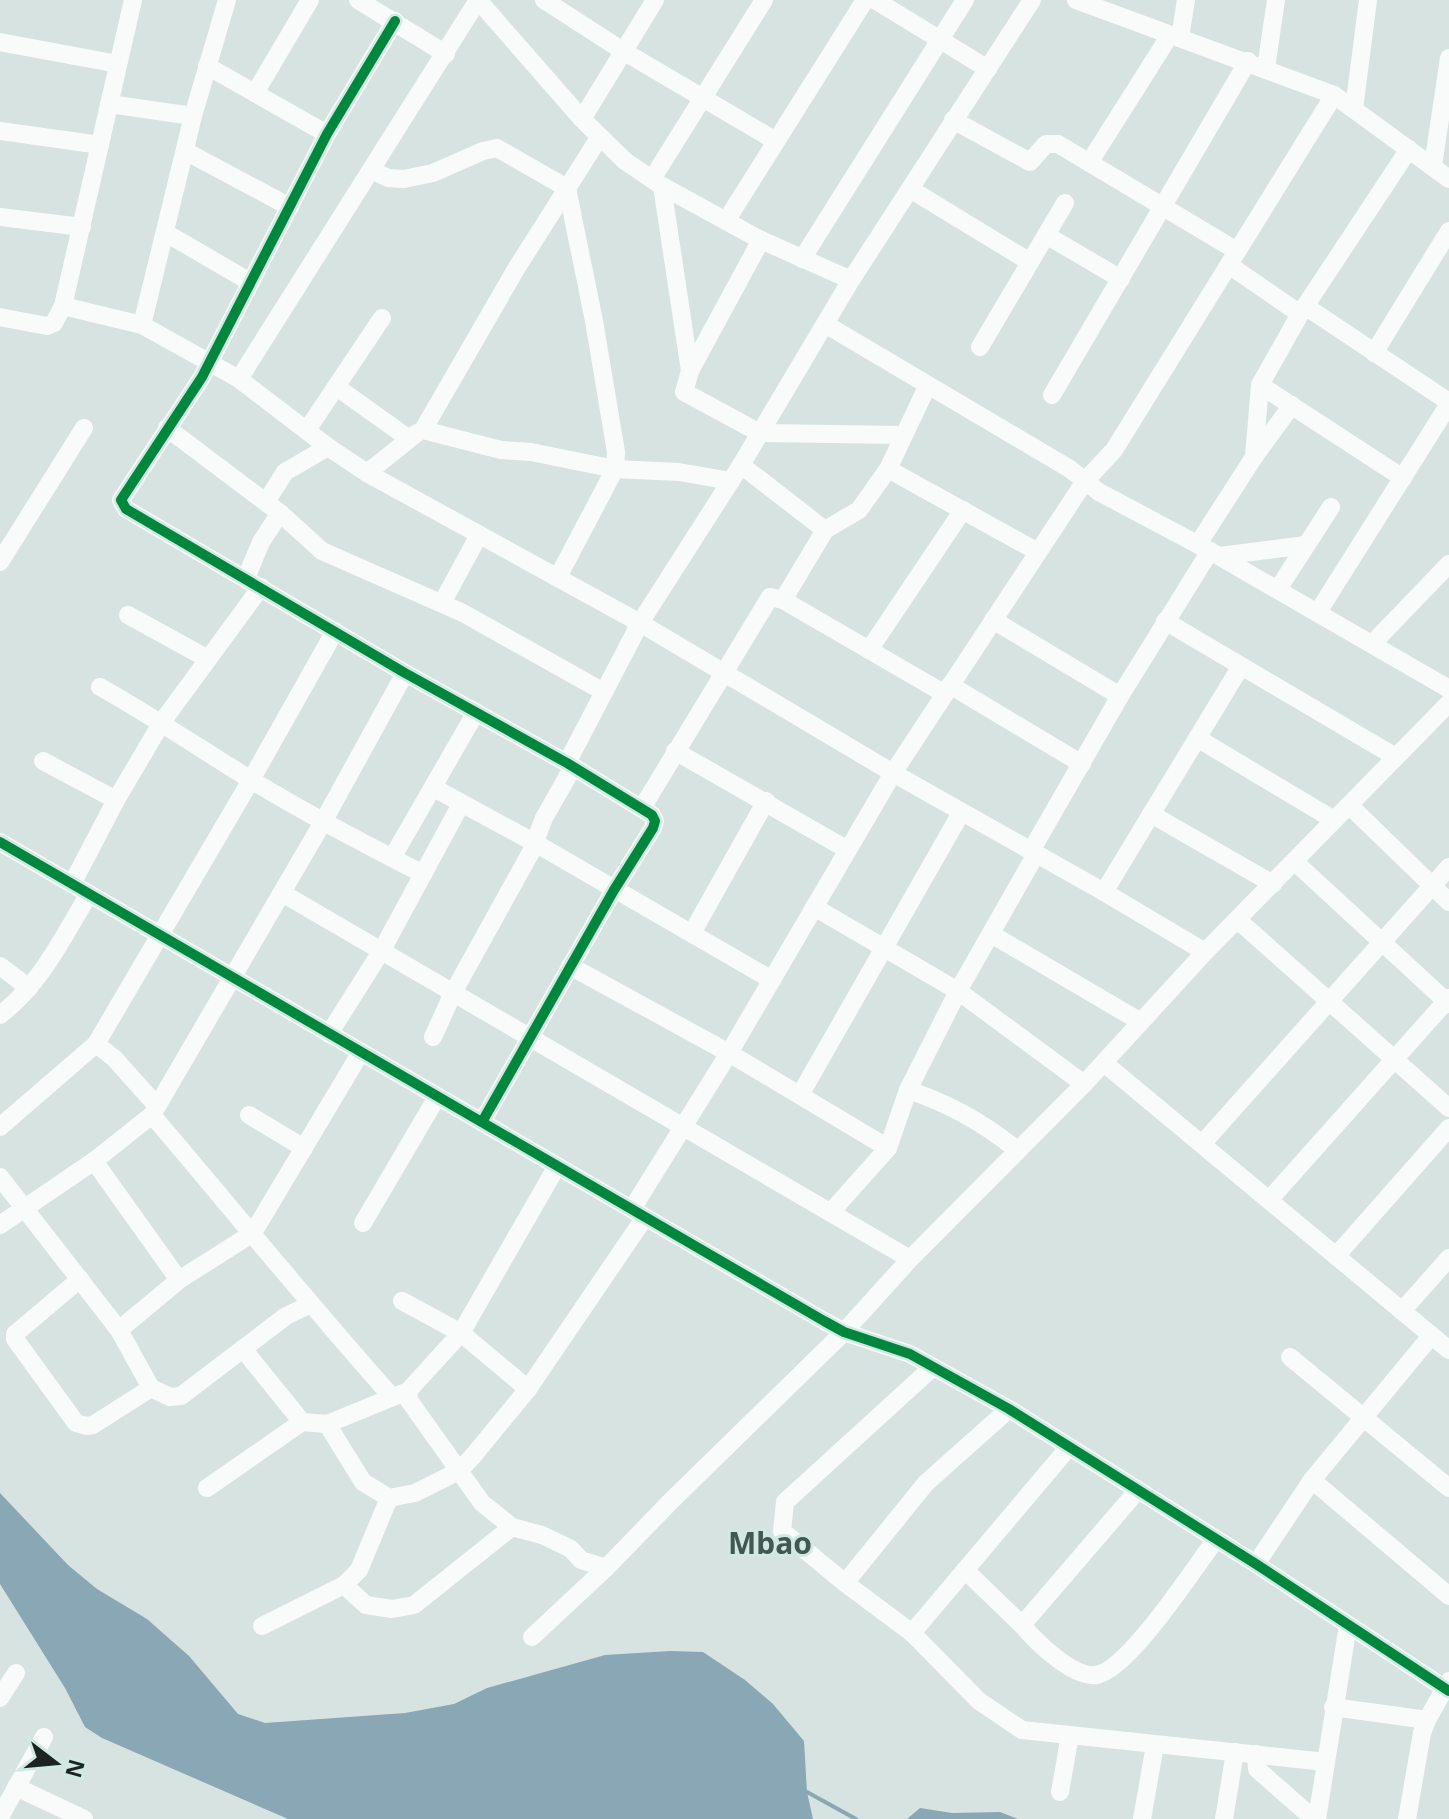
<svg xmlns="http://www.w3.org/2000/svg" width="1449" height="1819" font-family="'Noto Sans',sans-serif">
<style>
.water{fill:#8aa7b5}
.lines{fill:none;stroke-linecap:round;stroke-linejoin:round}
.stream{stroke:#8aa7b5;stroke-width:4}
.minor{stroke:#f9fbfa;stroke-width:18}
.cycleway-casing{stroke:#d1e9e2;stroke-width:15}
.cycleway{stroke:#00873e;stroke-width:10}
.labels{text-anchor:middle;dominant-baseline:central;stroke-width:6;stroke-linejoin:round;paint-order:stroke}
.district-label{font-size:30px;font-weight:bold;fill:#435751;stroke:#d1e9e2}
</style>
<rect width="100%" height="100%" fill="#d7e3e0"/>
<g class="water">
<path d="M 0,1493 L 68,1565 L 97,1589 L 147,1619 L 189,1656 L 238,1714 L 265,1723 L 405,1713 L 454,1704 L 487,1688 L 605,1655 L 670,1651 L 703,1652 L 745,1680 L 773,1704 L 804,1741 L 807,1792 L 813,1819 L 288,1819 L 102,1738 L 85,1727 L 65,1688 L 0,1584 Z"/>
<path d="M 920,1808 L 952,1813 L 1000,1812 L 1018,1819 L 907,1819 Z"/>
</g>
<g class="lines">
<path class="stream" d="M 807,1792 L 856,1819"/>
<g class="minor">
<path d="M 358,0 L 446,54"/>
<path d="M 478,0 L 582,119 L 625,161 L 662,186 L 761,240 L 851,280"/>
<path d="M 544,0 L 623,51 L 776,141"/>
<path d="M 875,0 L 988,69"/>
<path d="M 1076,0 L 1334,95 L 1449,179"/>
<path d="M 395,21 L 327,134 L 202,377 L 121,500 L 126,509 L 405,673 L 567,763 L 652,815 L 655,821 L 653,828 L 614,890 L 482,1122"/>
<path d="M 1180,38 L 1186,0"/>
<path d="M 0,42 L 118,64"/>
<path d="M 207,66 L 327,134"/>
<path d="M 1266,68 L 1276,0"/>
<path d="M 255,93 L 310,0"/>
<path d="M 109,104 L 193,116"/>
<path d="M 1354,109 L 1368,0"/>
<path d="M 582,119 L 655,0"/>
<path d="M 953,120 L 1030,162 L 1046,144 L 1058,144 L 1237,251"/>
<path d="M 0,131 L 100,145"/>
<path d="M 599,138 L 516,269 L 423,430 L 501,450 L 531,452 L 615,469 L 679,472 L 731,481"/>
<path d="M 185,151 L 290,207"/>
<path d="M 1089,163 L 1170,35"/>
<path d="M 1433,166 L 1449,58"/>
<path d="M 372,170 L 388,178 L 404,179 L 433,173 L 483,151 L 497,148 L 567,188 L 594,321 L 616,452 L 615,469 L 558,577"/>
<path d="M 652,179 L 764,0"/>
<path d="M 662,186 L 690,371"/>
<path d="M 910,189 L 1030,262"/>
<path d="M 0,217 L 82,227"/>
<path d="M 726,221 L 865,0"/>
<path d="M 166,233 L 250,282"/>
<path d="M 1046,235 L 1121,279"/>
<path d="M 761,240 L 690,371 L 684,392 L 760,433 L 903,435"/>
<path d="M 802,259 L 965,0"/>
<path d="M 1229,265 L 1300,314"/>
<path d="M 63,306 L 142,325 L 239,379 L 328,447 L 367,473 L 640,623 L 893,773 L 1104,892 L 1205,952"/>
<path d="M 1305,306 L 1449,402"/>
<path d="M 0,317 L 47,326 L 54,323 L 63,306 L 133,0"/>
<path d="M 825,324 L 1070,469 L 1099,492 L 1210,551 L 1449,689"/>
<path d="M 142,325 L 193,116 L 227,0"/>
<path d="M 980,347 L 1065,203"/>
<path d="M 1374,353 L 1449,231"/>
<path d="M 239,379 L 478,0"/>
<path d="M 1260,385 L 1403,478"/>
<path d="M 338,388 L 408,438"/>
<path d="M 1052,395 L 1248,61"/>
<path d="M 167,428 L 280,513 L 322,551 L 463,613 L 604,692"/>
<path d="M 307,430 L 382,318"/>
<path d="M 1254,457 L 1260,385 L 1300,314 L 1409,149"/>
<path d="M 741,465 L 825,530 L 859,510 L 888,469 L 927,387"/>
<path d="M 888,469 L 1038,552"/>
<path d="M 367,473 L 417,433"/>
<path d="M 266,502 L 285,472 L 328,447"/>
<path d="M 1198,544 L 1254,457 L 1292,405"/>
<path d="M 1220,556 L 1306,545"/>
<path d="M 0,562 L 84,428"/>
<path d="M 246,578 L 261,542 L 280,513"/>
<path d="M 1278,589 L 1331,507"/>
<path d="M 783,600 L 825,530"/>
<path d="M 442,603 L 479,535"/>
<path d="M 1318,612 L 1449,404"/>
<path d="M 128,615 L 208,659"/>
<path d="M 993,620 L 1120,696"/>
<path d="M 1165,621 L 1394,756"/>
<path d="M 1373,643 L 1449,564"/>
<path d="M 869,650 L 963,510"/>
<path d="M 950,685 L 1082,764"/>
<path d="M 100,687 C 152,716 201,749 251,780 C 307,814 365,844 423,874"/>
<path d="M 1197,738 L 1334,820"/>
<path d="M 675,751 L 848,850"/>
<path d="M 43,761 L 116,800"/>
<path d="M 567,763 L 640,623 L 741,465 L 851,280 L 1032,0"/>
<path d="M 434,788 L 535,843 L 772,980"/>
<path d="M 1349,805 L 1449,902"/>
<path d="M 642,808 L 770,597 L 783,600 L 945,694"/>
<path d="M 1151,814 L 1273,884"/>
<path d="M 0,842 L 824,1321 L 844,1332 L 910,1354 L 1009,1409 L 1256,1564 L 1449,1691"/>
<path d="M 1031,851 L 1120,696 L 1210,551"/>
<path d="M 392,858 L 476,712"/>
<path d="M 1295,862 L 1449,1004"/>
<path d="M 72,884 L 116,800 L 162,722 L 261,587"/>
<path d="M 1104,892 L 1241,666"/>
<path d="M 282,893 L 910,1259"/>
<path d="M 814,907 L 958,991 L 1084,1084"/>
<path d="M 1239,921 L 1449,1108"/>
<path d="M 692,933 L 766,801"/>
<path d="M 991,934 L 1141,1022"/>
<path d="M 0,966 L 29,988"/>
<path d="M 570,966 L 729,1053 L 888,1148"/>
<path d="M 0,1015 C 41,984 63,937 89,894"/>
<path d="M 329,1034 L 382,950 L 461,804"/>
<path d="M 433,1037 L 454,991 L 531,852 L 544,818 L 573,767"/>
<path d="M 96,1044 L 114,1058 L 157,1106"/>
<path d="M 1104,1063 L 1449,1350"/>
<path d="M 908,1090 C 948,1103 985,1124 1017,1150"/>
<path d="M 800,1095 L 961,813"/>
<path d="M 152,1115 C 232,1209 310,1305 392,1397"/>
<path d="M 249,1115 L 304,1148"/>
<path d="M 0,1127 L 96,1044 L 251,780 L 335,631"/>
<path d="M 1202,1144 L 1449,867"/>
<path d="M 94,1161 L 179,1280"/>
<path d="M 557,1166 L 461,1333 L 409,1390 L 408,1399 L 482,1503 L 512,1527 L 542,1535 L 571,1549 L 581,1560 L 606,1568"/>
<path d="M 0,1177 L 119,1330 L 151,1388 L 170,1397 L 181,1396 L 286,1316 L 309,1305"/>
<path d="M 1269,1200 L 1449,998"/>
<path d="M 632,1209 L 729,1053 L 893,773 L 1085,481 L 1114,450 L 1334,95"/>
<path d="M 831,1212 L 888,1148 L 908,1090 L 958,991 L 1036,854"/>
<path d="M 363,1223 L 437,1097"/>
<path d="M 0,1225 L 94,1161 L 152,1115 L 323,822 L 405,673"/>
<path d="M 1336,1256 L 1449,1128"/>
<path d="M 80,1279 L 15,1334 L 15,1339 L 76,1423 L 86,1426 L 93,1425 L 151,1388"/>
<path d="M 402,1301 L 461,1333 L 528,1389"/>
<path d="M 1402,1311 L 1449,1258"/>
<path d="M 119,1330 L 179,1280 L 253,1233 L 361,1052"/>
<path d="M 243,1349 L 302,1422 L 327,1424 L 403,1393"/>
<path d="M 1290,1357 L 1449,1488"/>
<path d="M 933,1367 L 785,1502 L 782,1531 L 845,1583 L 912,1633 L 979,1701 L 1022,1730 L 1326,1762"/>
<path d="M 327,1424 L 363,1482 L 389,1498 L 415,1493 L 459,1471 L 473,1456 L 528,1389 L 645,1217"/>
<path d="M 1312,1480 L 1449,1596"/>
<path d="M 207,1488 L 302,1422"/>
<path d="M 1138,1490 L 1022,1625 C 1036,1642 1073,1678 1096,1675 C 1128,1671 1195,1567 1216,1539"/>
<path d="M 1256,1564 L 1312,1480 L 1431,1336"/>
<path d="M 965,1570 L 1022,1625"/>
<path d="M 845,1583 L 926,1483 L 1009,1409"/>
<path d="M 344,1585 L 366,1605 L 392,1609 L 414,1605 L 512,1527"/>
<path d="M 262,1626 L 344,1585 L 359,1570 L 389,1498"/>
<path d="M 912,1633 L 1069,1447"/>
<path d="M 532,1637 L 606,1568 L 671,1501 L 844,1332 L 910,1259 L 1084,1084 L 1205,952 L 1449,703"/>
<path d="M 0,1698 L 16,1673"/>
<path d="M 1333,1707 L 1427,1720"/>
<path d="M 1256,1754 L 1257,1769 L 1314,1819"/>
<path d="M 16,1787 L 84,1819"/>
<path d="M 1060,1792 L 1070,1735"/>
<path d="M 0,1817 L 44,1737"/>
<path d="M 1142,1819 L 1155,1745"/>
<path d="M 1224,1819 L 1235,1752"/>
<path d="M 1317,1819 L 1348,1625"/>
<path d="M 1407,1819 L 1422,1733 L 1427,1720 L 1449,1681"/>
</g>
<g class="cycleway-casing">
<g id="cycleway">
<path d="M 395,21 L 327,134 L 202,377 L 121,500 L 126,509 L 405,673 L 567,763 L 652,815 L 655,821 L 653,828 L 614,890 L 482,1122"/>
<path d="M 0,842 L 824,1321 L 844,1332 L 910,1354 L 1009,1409 L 1256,1564 L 1449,1691"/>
</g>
</g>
<use href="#cycleway" class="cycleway"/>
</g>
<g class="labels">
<g class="district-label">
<text x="770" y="1542">Mbao</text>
</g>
</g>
<g transform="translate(56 1763) rotate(106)" stroke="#d1e9e2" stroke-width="6" paint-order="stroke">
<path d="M0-6L14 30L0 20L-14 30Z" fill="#1b2421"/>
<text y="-12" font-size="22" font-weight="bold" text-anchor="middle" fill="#1b2421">N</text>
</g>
</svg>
